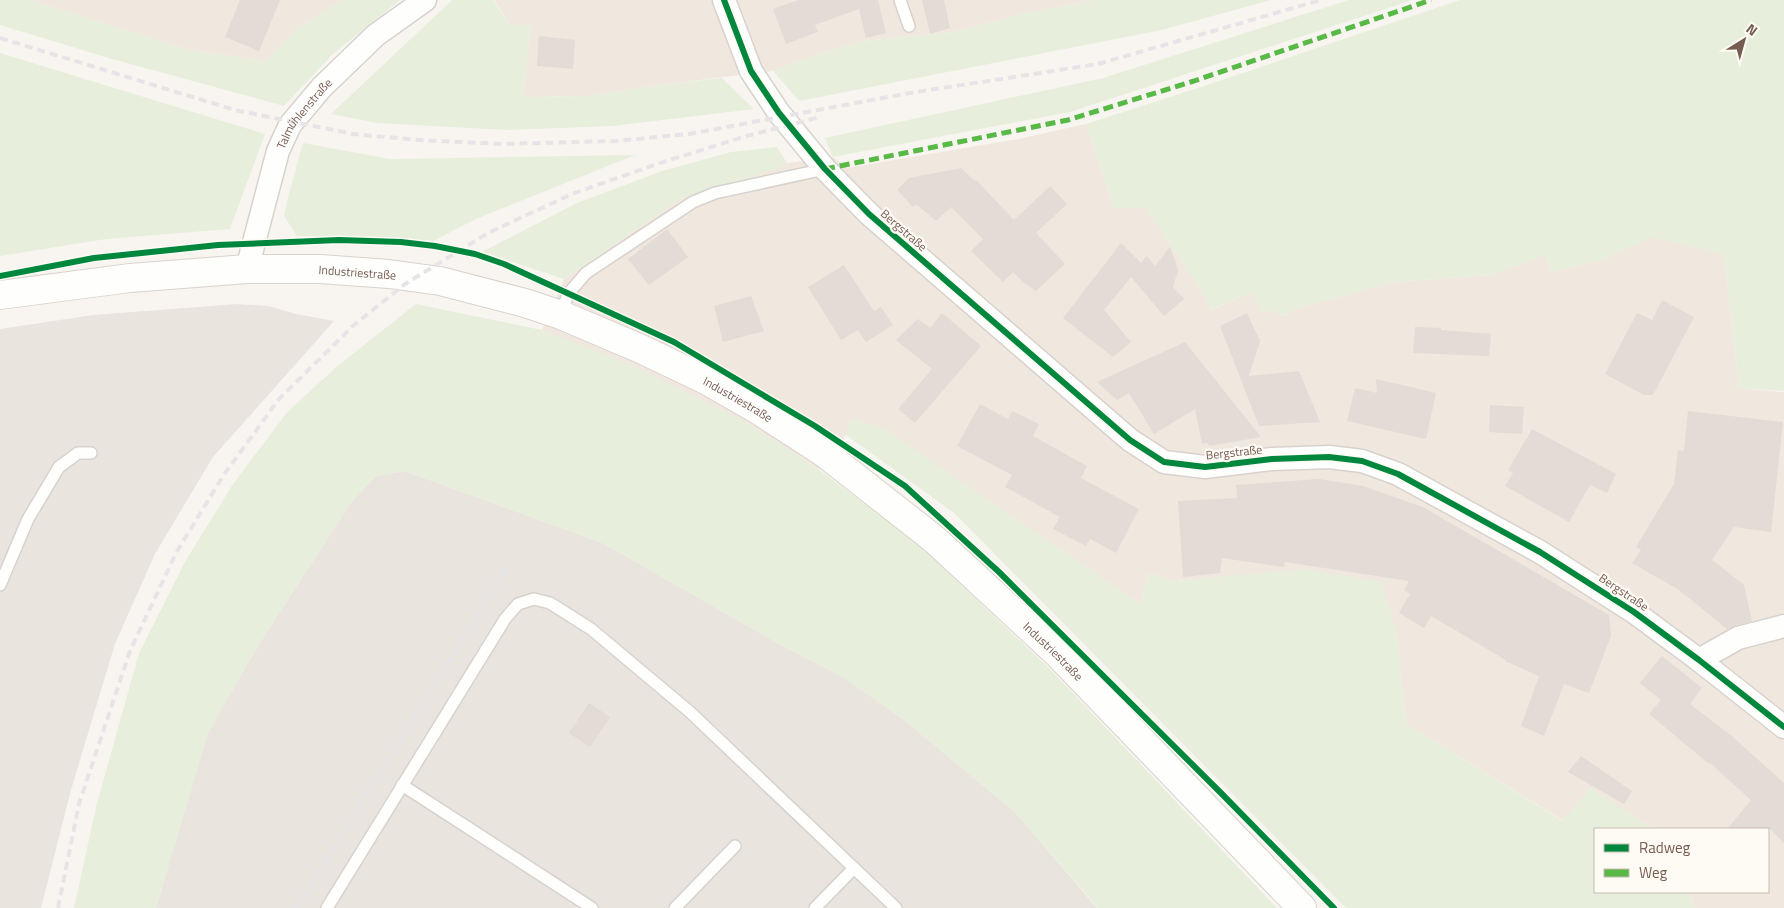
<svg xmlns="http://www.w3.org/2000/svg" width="1784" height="908" font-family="'Titillium Web',sans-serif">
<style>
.residential{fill:#f0e7df}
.industrial{fill:#eae4df}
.green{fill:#e7eedc}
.building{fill:#e3dbd5}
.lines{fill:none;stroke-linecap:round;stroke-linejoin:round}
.lane-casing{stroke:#d8d2ce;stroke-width:14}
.street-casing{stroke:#d8d2ce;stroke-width:25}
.secondary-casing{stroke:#d8d2cc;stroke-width:30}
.lane{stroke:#fefefd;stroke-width:11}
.street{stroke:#fefefd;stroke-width:22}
.secondary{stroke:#fefefd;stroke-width:28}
.rail{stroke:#e6e4e6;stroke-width:4;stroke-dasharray:8 5;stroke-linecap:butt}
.quiet{stroke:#58b947;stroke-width:5;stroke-dasharray:10 5;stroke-linecap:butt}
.cycleway-casing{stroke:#fefaf4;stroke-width:9}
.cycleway{stroke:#00873e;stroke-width:6}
.labels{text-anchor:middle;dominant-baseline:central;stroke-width:4.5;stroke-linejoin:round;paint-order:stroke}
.street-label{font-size:12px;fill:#765c51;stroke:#fefaf4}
</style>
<rect width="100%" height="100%" fill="#f8f5f0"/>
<g class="residential">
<path d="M 30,0 L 347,0 L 339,2 L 298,28 L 265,61 L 185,49 Z"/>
<path d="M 494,0 L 1097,0 L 1027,13 L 953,32 L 863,41 L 816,55 L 773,71 L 667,84 L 588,96 L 523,97 L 531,26 L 510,25 Z"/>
<path d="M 1086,124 L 1114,208 L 1146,208 L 1204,294 L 1211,310 L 1253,292 L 1282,316 L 1301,307 L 1393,282 L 1491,275 L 1546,254 L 1551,272 L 1601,260 L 1652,236 L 1724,254 L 1739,388 L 1784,392 L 1784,908 L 1695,908 L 1689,892 L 1768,892 L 1768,829 L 1653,829 L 1590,788 L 1564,821 L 1406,724 L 1396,630 L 1208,578 L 1175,581 L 1149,573 L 1140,604 L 882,428 L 850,419 L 846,435 L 818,469 L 749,424 L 542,330 L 564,279 L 682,198 L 775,169 L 787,163 L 833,157 L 847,168 L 1018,139 Z"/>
</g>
<g class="industrial">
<path d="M 237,304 L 268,306 L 296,314 L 334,321 L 213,457 L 155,554 L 115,644 L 71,790 L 41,908 L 0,908 L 0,329 L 93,315 Z"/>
<path d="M 405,471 L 603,543 L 781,645 L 843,677 L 903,719 L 1015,812 L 1097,908 L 156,908 L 207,734 L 259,644 L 352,501 L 376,476 Z"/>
</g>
<g class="green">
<path d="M 0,0 L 30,0 L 185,49 L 265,61 L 298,28 L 339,2 L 347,0 L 400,0 L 333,54 L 284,106 L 112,59 L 0,25 Z"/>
<path d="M 452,0 L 493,0 L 510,25 L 531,25 L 523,97 L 588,96 L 667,84 L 722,78 L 754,109 L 613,126 L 508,130 L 377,123 L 331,114 Z"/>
<path d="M 1097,0 L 1271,0 L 1162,30 L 799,101 L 773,71 L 816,55 L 863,41 L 953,32 L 1027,13 Z"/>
<path d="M 1349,0 L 1413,0 L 1070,112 L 833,157 L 825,138 L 1103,78 Z"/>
<path d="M 1460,0 L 1784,0 L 1784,391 L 1739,388 L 1724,254 L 1652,237 L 1601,260 L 1551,272 L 1546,254 L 1491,275 L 1393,282 L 1301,307 L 1281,316 L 1275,310 L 1262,313 L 1253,292 L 1210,310 L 1204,294 L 1146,208 L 1114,208 L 1086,124 L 1201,87 Z"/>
<path d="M 0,53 L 265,134 L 230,229 L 106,239 L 0,256 Z"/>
<path d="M 303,143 L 390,159 L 635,155 L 478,218 L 433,241 L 297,236 L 284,216 L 288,197 Z"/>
<path d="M 777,147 L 787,163 L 776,169 L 682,198 L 564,279 L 482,252 L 577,203 L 659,172 L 731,152 Z"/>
<path d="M 416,304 L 542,330 L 636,367 L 749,424 L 818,469 L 918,544 L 1051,670 L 1277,908 L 1098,908 L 1015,812 L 903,719 L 843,677 L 781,645 L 603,543 L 405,471 L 376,476 L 352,501 L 259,644 L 208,734 L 156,908 L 74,908 L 96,807 L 139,653 L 186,560 L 233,484 L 288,411 L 340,364 Z"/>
<path d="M 850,419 L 883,428 L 1140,604 L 1149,573 L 1175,581 L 1306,569 L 1382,582 L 1396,630 L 1406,724 L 1563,821 L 1590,788 L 1653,829 L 1595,829 L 1595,892 L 1689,892 L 1695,908 L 1346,908 L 954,513 L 846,435 Z"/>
</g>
<g class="building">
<path d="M 240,0 L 280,0 L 259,51 L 225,37 Z"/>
<path d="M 798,0 L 878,0 L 886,33 L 866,38 L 859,9 L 815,25 L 818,32 L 786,44 L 773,9 Z"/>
<path d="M 922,0 L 944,0 L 950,28 L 930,34 Z"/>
<path d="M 539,36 L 575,40 L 573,69 L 537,66 Z"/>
<path d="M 961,168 L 975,181 L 976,180 L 1014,220 L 1050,186 L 1067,204 L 1036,233 L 1065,264 L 1036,291 L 1024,283 L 1013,272 L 1003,282 L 971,251 L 983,239 L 951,207 L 936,221 L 916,204 L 913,207 L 897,190 L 909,178 Z"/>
<path d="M 667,229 L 688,257 L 649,285 L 628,259 Z"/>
<path d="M 1121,243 L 1141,263 L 1147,256 L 1155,266 L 1170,247 L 1178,270 L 1173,287 L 1184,299 L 1164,316 L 1131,277 L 1104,310 L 1131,342 L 1113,357 L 1063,318 Z"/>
<path d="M 844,265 L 874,311 L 881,307 L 893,325 L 866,342 L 858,330 L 841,340 L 808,287 Z"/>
<path d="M 751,296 L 764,331 L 723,342 L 714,306 Z"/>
<path d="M 1662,300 L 1694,317 L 1653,395 L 1644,395 L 1605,374 L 1637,313 L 1652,320 Z"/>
<path d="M 942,313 L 981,346 L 915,423 L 898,409 L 932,369 L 896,340 L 918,319 L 930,328 Z"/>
<path d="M 1247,313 L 1260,341 L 1249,376 L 1299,371 L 1320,422 L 1259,426 L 1220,326 Z"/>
<path d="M 1415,327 L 1441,328 L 1441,330 L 1491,334 L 1489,356 L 1413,353 Z"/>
<path d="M 1185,342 L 1261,437 L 1209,446 L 1208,443 L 1202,444 L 1195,409 L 1154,434 L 1129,393 L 1117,400 L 1097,382 Z"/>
<path d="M 1376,379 L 1436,393 L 1426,439 L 1347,421 L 1355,388 L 1377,393 Z"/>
<path d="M 980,404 L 1008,419 L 1012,411 L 1039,424 L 1033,436 L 1087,466 L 1081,478 L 1139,509 L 1116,553 L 1090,539 L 1086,546 L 1053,529 L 1060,517 L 1005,487 L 1012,475 L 957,446 Z"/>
<path d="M 1490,405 L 1524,407 L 1522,434 L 1489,432 Z"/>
<path d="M 1688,411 L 1783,422 L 1771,532 L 1734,527 L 1712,560 L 1744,585 L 1752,621 L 1727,629 L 1679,590 L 1632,563 L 1641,550 L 1636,547 L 1674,484 L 1678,450 L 1684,451 Z"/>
<path d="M 1532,429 L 1616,474 L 1607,493 L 1590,485 L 1569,522 L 1505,486 L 1513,473 L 1508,470 Z"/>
<path d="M 1319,479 L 1363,486 L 1423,507 L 1609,615 L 1611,636 L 1589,693 L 1564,684 L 1544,736 L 1521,726 L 1539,676 L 1505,661 L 1506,660 L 1431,616 L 1424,628 L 1399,613 L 1410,594 L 1404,590 L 1409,581 L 1285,562 L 1284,567 L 1222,558 L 1220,573 L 1183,577 L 1178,501 L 1237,498 L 1236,485 Z"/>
<path d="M 1662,656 L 1702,688 L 1690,704 L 1733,737 L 1784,783 L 1784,843 L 1770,829 L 1727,829 L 1751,800 L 1710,763 L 1709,764 L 1649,714 L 1661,700 L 1640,683 Z"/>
<path d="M 589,703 L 610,717 L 590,747 L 569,733 Z"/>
<path d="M 1581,756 L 1632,791 L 1624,804 L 1568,772 Z"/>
</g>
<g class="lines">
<g class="lane-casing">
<g id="lane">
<path d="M 900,0 L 909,26"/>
<path d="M 561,315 L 568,294 L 586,273 L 693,202 L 715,193 L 825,169"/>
<path d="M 0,585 L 28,519 L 59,467 L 78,453 L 91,453"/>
<path d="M 402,785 L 592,908"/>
<path d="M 327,908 L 505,619 L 518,604 L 534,599 L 550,603 L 591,629 L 690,712 L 896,908"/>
<path d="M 675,908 L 735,846"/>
<path d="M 815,908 L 854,868"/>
</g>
</g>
<g class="street-casing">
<g id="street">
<path d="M 724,0 L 751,71 L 779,113 L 825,169 L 869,214 L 1130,440 L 1164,462 L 1205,467 L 1272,459 L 1329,457 L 1362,461 L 1398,474 L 1540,552 L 1634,612 L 1699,660 L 1784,727"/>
<path id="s1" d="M 247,269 L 278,151 L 290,125 L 322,87 L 376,35 L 425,0"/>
<path d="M 1699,660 L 1738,638 L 1784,626"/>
</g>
</g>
<g class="secondary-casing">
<g id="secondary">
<path id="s2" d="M 0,295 L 130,278 L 247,269 L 320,269 L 389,274 L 440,281 L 525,303 L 561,315 L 641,349 L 706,380 L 755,408 L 823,452 L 934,539 L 1058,654 L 1302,908"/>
</g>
</g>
<use href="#lane" class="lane"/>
<use href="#street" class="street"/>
<use href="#secondary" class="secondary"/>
<g class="rail">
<path d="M 0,38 L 235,110 L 353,134 L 419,140 L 502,144 L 616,141 L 689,134 L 904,94 L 1098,64 L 1321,0"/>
<path d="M 58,908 L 79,804 L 130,651 L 176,553 L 223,476 L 279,399 L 354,325 L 405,284 L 488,233 L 572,194 L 657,164 L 743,137 L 820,117"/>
<path d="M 297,908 L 508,566"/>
</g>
<path class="quiet" d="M 825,169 L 1068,120 L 1194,81 L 1431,0"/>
<g class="cycleway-casing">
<g id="cycleway">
<path d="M 724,0 L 751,71 L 779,113 L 825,169 L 869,214 L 1130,440 L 1164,462 L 1205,467 L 1272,459 L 1329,457 L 1362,461 L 1398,474 L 1540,552 L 1634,612 L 1699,660 L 1784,727"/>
<path d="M 0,276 L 94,258 L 218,245 L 339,240 L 401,242 L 435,246 L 475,254 L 504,264 L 674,342 L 815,426 L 905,486 L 999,572 L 1220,792 L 1334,908"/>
</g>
</g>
<use href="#cycleway" class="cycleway"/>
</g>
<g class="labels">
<g class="street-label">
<text stroke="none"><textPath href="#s1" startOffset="168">Talmühlenstraße</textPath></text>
<text transform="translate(904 230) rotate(41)">Bergstraße</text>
<text stroke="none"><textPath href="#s2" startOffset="359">Industriestraße</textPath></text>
<text stroke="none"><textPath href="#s2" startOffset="764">Industriestraße</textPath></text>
<text transform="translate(1234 452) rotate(-6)">Bergstraße</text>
<text transform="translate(1624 592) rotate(34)">Bergstraße</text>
<text stroke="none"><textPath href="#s2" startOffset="1169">Industriestraße</textPath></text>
</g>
</g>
<rect x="1594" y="828" width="175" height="65" fill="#fefaf4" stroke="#c8bbb3"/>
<rect x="1604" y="844" width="25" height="8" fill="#00873e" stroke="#c8bbb3"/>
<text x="1639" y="853" font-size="15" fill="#765c51">Radweg</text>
<rect x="1604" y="869" width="25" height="8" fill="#58b947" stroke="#c8bbb3"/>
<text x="1639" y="878" font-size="15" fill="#765c51">Weg</text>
<g transform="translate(1744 40) rotate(37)" stroke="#fefaf4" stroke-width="4" paint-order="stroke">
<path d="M0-4L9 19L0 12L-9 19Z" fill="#765c51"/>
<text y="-8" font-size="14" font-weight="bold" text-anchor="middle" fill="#765c51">N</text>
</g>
</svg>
